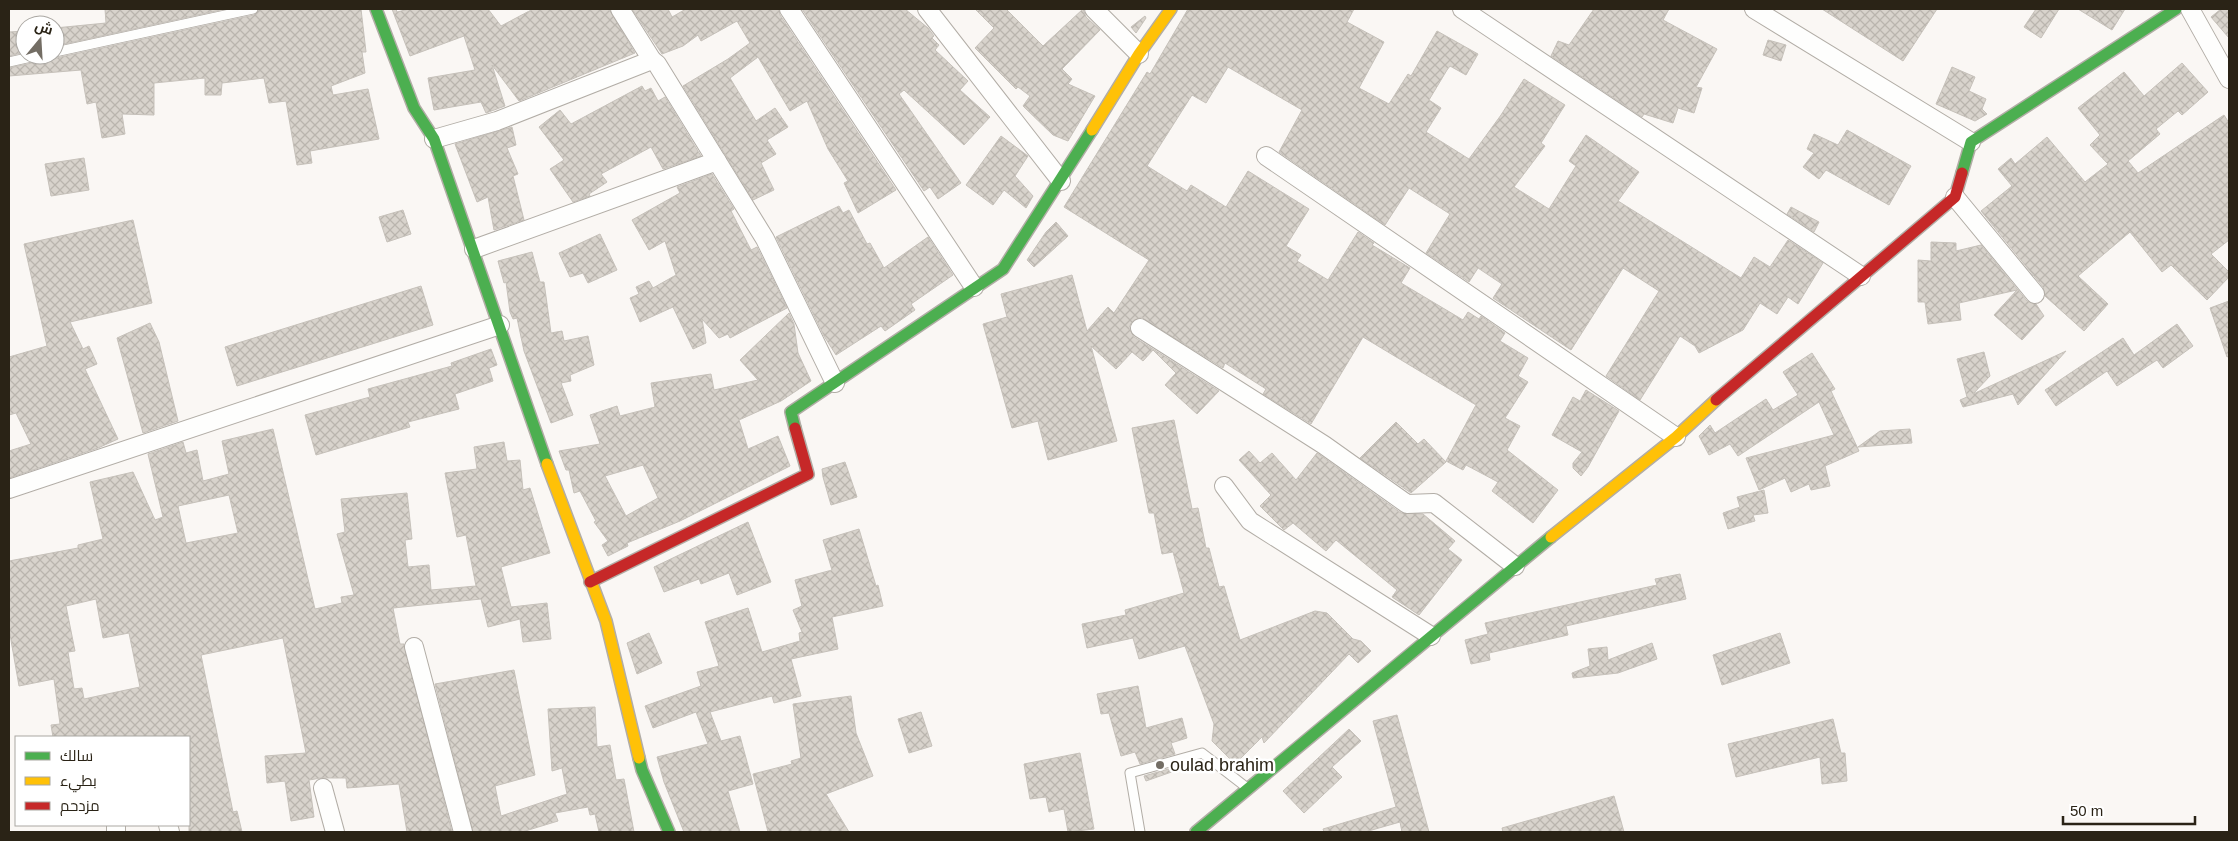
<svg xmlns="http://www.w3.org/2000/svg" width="2238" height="841" font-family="Arial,Cairo,sans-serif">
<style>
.building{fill:url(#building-cross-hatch);stroke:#c6c1ba;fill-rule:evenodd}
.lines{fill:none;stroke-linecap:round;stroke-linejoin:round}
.lane-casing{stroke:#b2ada6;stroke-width:11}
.street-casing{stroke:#b2ada6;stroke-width:20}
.fast-casing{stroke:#b2ada6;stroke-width:14}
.slow-casing{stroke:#b2ada6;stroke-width:14}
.jam-casing{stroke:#b2ada6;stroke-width:14}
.lane{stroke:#fefefd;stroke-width:9}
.street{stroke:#fefefd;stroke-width:18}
.fast{stroke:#4caf50;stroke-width:11}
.slow{stroke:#ffc107;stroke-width:11}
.jam{stroke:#c62828;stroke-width:11}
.poi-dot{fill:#736d64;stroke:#fff;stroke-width:2}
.labels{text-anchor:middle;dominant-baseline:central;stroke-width:5;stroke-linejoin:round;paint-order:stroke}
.poi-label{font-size:18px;fill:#2a2316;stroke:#fff;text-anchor:start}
</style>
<defs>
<pattern id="building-cross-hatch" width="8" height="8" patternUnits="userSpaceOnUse" patternTransform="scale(1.25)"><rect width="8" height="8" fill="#d8d3cc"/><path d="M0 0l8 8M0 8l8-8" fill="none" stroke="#bab5ae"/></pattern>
</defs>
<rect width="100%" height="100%" fill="#faf7f4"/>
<g class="building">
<path d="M 105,9 L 225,9 L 55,46 L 55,28 L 106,23 Z"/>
<path d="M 259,9 L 361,9 L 366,52 L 362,52 L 365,73 L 331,86 L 333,95 L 368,89 L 379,139 L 310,151 L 312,163 L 297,165 L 286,101 L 269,103 L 264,78 L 222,83 L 221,95 L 205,95 L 205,78 L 154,83 L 154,115 L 122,114 L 125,134 L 102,138 L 96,102 L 87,104 L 81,70 L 9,76 L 9,68 L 41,61 L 46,55 L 56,58 L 254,15 Z"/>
<path d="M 392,9 L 396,9 L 397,12 L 409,9 L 488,9 L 501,26 L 533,9 L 609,9 L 635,53 L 519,101 L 492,65 L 505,106 L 486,113 L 481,102 L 434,110 L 428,78 L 475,70 L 464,36 L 410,56 Z"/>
<path d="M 632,9 L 668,9 L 672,17 L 686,9 L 779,9 L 780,15 L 896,190 L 858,213 L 844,183 L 848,181 L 828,149 L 807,101 L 790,111 L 758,57 L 730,78 L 756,121 L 775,108 L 788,127 L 767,140 L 776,154 L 761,163 L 774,190 L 753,200 L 683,86 L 728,59 L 750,43 L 737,21 L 701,41 L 698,35 L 683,46 L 662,54 Z"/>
<path d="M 802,9 L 905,9 L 928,28 L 934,36 L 932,38 L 939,45 L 935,50 L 968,81 L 960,90 L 990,117 L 964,145 L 904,90 L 899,94 L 961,183 L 938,199 L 930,187 L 924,191 Z"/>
<path d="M 975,9 L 1006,9 L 1043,46 L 1083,9 L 1086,17 L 1100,30 L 1062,69 L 1072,79 L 1068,84 L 1095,96 L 1068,141 L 1053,135 L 1023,106 L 1030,96 L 1018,87 L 1016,89 L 975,48 L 994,28 Z"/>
<path d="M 1188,9 L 1354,9 L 1347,22 L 1384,42 L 1359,88 L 1389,104 L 1408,74 L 1411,76 L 1437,31 L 1478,54 L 1466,75 L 1450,66 L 1447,70 L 1429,100 L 1441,108 L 1426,132 L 1469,159 L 1501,115 L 1524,79 L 1565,105 L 1541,143 L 1545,146 L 1514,187 L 1549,209 L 1576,166 L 1569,161 L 1586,135 L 1639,172 L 1618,201 L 1741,278 L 1754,257 L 1770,267 L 1788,240 L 1823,263 L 1798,304 L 1788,297 L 1777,314 L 1760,303 L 1743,330 L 1699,353 L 1695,346 L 1680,336 L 1640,400 L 1606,376 L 1659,291 L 1623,268 L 1571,350 L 1493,298 L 1502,284 L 1478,268 L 1469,282 L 1426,253 L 1450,214 L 1409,188 L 1385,225 L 1279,152 L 1302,110 L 1228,67 L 1206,103 L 1192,95 L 1147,166 L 1187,191 L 1191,185 L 1226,207 L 1248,171 L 1309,209 L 1286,246 L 1301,255 L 1297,261 L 1328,280 L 1358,232 L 1374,243 L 1372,245 L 1410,268 L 1401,283 L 1463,320 L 1468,312 L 1479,319 L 1481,316 L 1505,333 L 1500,341 L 1528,358 L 1518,376 L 1528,382 L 1505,418 L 1520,426 L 1507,450 L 1558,490 L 1533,523 L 1492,491 L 1498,482 L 1466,465 L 1463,470 L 1446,461 L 1476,405 L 1363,337 L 1311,424 L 1263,394 L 1266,389 L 1225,363 L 1223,368 L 1141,317 L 1131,323 L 1129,328 L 1134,337 L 1219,391 L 1197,414 L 1165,385 L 1176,373 L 1153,350 L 1143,361 L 1132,352 L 1116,369 L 1091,346 L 1117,441 L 1048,460 L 1038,421 L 1012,428 L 983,324 L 1007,317 L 1001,294 L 1072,275 L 1087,331 L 1108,307 L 1114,313 L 1149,260 L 1064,207 L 1147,72 L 1150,74 Z"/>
<path d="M 1594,9 L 1669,9 L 1663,20 L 1717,49 L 1696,87 L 1702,88 L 1694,113 L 1678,108 L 1673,123 L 1644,114 L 1642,117 L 1551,56 L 1558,41 L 1569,45 Z"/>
<path d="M 1822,9 L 1937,9 L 1903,61 Z"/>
<path d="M 2036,9 L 2059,9 L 2041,38 L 2024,27 Z"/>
<path d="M 2078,9 L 2125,9 L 2112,30 Z"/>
<path d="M 2221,9 L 2229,9 L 2229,38 L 2211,17 Z"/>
<path d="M 1145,16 L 1146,18 L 1136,33 L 1131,27 Z"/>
<path d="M 25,31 L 25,52 L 9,56 L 9,32 Z"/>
<path d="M 1768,40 L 1786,45 L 1781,61 L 1763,55 Z"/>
<path d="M 2182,63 L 2208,92 L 2182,115 L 2178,111 L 2156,129 L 2160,134 L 2128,161 L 2138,173 L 2224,115 L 2229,123 L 2229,240 L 2211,254 L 2229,272 L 2229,277 L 2207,300 L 2171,265 L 2162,272 L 2130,232 L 2078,276 L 2108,304 L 2084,331 L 2045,296 L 2043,287 L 1981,211 L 2012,186 L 1998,169 L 2011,158 L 2015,164 L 2047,137 L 2085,182 L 2108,164 L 2090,145 L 2100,135 L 2078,108 L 2124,72 L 2144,96 Z"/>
<path d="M 1952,67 L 1975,77 L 1969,91 L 1986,99 L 1982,109 L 1987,114 L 1975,121 L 1936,104 Z"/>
<path d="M 642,86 L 645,91 L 651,88 L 658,101 L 665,97 L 701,156 L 663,169 L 651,147 L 601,174 L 607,182 L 589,194 L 590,196 L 573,202 L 550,169 L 564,160 L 539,127 L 560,110 L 571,124 Z"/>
<path d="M 512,127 L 516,145 L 507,148 L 518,174 L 513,176 L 524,220 L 494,230 L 488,197 L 477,202 L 455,144 Z"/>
<path d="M 1847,130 L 1911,166 L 1889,205 L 1826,170 L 1819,179 L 1803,167 L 1814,153 L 1807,149 L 1814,134 L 1838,145 Z"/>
<path d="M 1001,136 L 1028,156 L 1015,176 L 1033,196 L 1026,208 L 1004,190 L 993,205 L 966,185 Z"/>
<path d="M 84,158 L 89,190 L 51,196 L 45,164 Z"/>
<path d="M 712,174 L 734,209 L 731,211 L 751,250 L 757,247 L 787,308 L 730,338 L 728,334 L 719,338 L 702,319 L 706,343 L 693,349 L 673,307 L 640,322 L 630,298 L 639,294 L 636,287 L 649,281 L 653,288 L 676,275 L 665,241 L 649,250 L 632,220 L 680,193 L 677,187 Z"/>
<path d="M 839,206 L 843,213 L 849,210 L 867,244 L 870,243 L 884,268 L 928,237 L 953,275 L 911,304 L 915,310 L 885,331 L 881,326 L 836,355 L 824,336 L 776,237 Z"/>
<path d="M 1791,207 L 1819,222 L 1814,232 L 1787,214 Z"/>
<path d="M 403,210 L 411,234 L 387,242 L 379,217 Z"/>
<path d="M 133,220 L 152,303 L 70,322 L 83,349 L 89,346 L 97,364 L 85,369 L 118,439 L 98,448 L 9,478 L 9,451 L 31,444 L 16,413 L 9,415 L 9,357 L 47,346 L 24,244 Z"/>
<path d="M 1056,222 L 1068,236 L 1034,267 L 1027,260 L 1046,232 Z"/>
<path d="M 600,234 L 617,270 L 588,283 L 583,273 L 570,277 L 559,253 Z"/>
<path d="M 1931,242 L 1956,243 L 1956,251 L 1981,245 L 2027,301 L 2036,304 L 2044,316 L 2022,340 L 1994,315 L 2017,290 L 1959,303 L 1961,320 L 1928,324 L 1925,302 L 1918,302 L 1918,260 L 1931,261 Z"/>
<path d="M 532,252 L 540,282 L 544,282 L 551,333 L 562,331 L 564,341 L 588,336 L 594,365 L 570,375 L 571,381 L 561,383 L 573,415 L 551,423 L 524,351 L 517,318 L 513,319 L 510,312 L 506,282 L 504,283 L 498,261 Z"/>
<path d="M 421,286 L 433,325 L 237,386 L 225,347 Z"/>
<path d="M 2229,301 L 2229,356 L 2227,357 L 2210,308 Z"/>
<path d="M 789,313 L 794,324 L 798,353 L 811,381 L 781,401 L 739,420 L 748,449 L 778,436 L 790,466 L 680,521 L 627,543 L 628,546 L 608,556 L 602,545 L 608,541 L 594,522 L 596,521 L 580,491 L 574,493 L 569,470 L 566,470 L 559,451 L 600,444 L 590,415 L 617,406 L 620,416 L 655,407 L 651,383 L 711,374 L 714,390 L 758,380 L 740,360 ZM 643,465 L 658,498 L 626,516 L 605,476 Z"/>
<path d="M 150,323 L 159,342 L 178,421 L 143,433 L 117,338 Z"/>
<path d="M 2177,324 L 2193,346 L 2163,368 L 2157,360 L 2117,386 L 2107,371 L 2056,406 L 2045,390 L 2123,338 L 2134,355 Z"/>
<path d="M 491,349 L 497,365 L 489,368 L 493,381 L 455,394 L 459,409 L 408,422 L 410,427 L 316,455 L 305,415 L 370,397 L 368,389 L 452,366 L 451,363 Z"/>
<path d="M 2066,351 L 2018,405 L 2013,394 L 1963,407 L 1960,400 L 1967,397 L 1957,359 L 1984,352 L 1990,376 L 1973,394 Z"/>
<path d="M 1812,353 L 1835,389 L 1831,391 L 1859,451 L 1825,466 L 1830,486 L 1811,490 L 1809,484 L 1791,492 L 1785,478 L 1759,490 L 1746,458 L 1834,435 L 1819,402 L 1738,456 L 1730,444 L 1709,455 L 1699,436 L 1710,425 L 1715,433 L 1766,399 L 1773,410 L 1798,395 L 1783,372 Z"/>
<path d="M 1586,390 L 1619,411 L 1588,467 L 1581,476 L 1573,468 L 1573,463 L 1582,452 L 1552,435 L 1573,397 L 1580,401 Z"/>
<path d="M 1174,420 L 1192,509 L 1198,508 L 1206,548 L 1209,548 L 1219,587 L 1224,586 L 1240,640 L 1315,611 L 1327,613 L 1353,639 L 1361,641 L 1371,651 L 1358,663 L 1349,654 L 1264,743 L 1262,737 L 1235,764 L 1212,741 L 1214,724 L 1185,646 L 1139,659 L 1133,638 L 1087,648 L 1082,624 L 1126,615 L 1125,610 L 1184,593 L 1173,552 L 1162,554 L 1154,513 L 1149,513 L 1132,428 Z"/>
<path d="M 1396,422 L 1418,444 L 1424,439 L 1446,462 L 1411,493 L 1360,458 Z"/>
<path d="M 273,429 L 315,609 L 342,603 L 341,597 L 354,595 L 337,534 L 345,532 L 341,499 L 407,493 L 412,539 L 405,540 L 408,567 L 429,565 L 431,590 L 476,586 L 466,535 L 457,537 L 445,473 L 477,469 L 474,447 L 504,442 L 507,461 L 520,460 L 523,490 L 530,488 L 550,553 L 501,567 L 511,607 L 547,603 L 551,639 L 523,642 L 520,619 L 488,627 L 481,599 L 393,608 L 400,644 L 404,644 L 452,832 L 407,832 L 399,784 L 347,788 L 346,778 L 321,778 L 309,780 L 314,817 L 291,821 L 285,781 L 267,783 L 265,756 L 306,753 L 283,638 L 201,655 L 233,812 L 237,811 L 242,832 L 189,832 L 189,737 L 53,737 L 51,725 L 60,724 L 54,679 L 19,686 L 9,629 L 9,561 L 78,548 L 78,545 L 103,539 L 90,482 L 133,472 L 155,520 L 163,517 L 148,454 L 183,442 L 186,453 L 197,450 L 203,481 L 229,474 L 222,441 ZM 229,495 L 238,533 L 186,543 L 178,506 ZM 96,599 L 103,638 L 129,633 L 140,687 L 84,699 L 82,688 L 74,689 L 68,652 L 75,651 L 66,606 Z"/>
<path d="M 1910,429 L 1912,443 L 1858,447 L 1880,431 Z"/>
<path d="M 1249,451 L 1260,463 L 1272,453 L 1296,480 L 1317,453 L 1401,513 L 1423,514 L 1455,541 L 1448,549 L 1462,560 L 1419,615 L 1392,597 L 1397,590 L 1336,540 L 1326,551 L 1293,523 L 1284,530 L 1260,506 L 1271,495 L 1239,460 Z"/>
<path d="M 845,462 L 857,497 L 831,505 L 823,477 L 822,469 Z"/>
<path d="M 1764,490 L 1768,513 L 1753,515 L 1755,521 L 1728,529 L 1723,513 L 1740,507 L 1737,497 Z"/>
<path d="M 748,522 L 771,582 L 737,595 L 729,573 L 701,584 L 699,579 L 664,592 L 654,567 Z"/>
<path d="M 859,529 L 876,586 L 878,585 L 883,606 L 832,617 L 838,649 L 791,659 L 801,696 L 774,703 L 772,696 L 710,712 L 721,741 L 740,736 L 753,784 L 728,791 L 740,832 L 684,832 L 664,782 L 657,757 L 708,744 L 696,712 L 653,728 L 645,706 L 701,686 L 697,672 L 719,666 L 705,622 L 748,608 L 762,652 L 800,641 L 799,633 L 802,632 L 793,610 L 802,606 L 795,580 L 832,570 L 823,540 Z"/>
<path d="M 1680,574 L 1686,599 L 1566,626 L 1568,635 L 1489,653 L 1490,660 L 1471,664 L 1465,640 L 1488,634 L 1485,623 L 1657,585 L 1655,579 Z"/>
<path d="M 649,633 L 662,663 L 637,674 L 627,643 Z"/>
<path d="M 1780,633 L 1790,663 L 1722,685 L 1713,655 Z"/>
<path d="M 1652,643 L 1657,659 L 1618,673 L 1573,678 L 1572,673 L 1590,666 L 1588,649 L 1607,647 L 1608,660 Z"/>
<path d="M 514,670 L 535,775 L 495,786 L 501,816 L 567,794 L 562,768 L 552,771 L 548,709 L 595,707 L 597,747 L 610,745 L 616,780 L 624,779 L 634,832 L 599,832 L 595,814 L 590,815 L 588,807 L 555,813 L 558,821 L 522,832 L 473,832 L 435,684 Z"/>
<path d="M 1138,686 L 1146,728 L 1182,718 L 1187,738 L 1171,743 L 1175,754 L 1140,764 L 1135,752 L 1121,756 L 1109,713 L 1101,714 L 1097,694 Z"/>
<path d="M 851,696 L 856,733 L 873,776 L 826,794 L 849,832 L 768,832 L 753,774 L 792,764 L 791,761 L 801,758 L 793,704 Z"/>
<path d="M 921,712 L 932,746 L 909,753 L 898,719 Z"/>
<path d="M 1397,715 L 1429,832 L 1402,832 L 1400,822 L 1365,832 L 1324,832 L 1323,829 L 1396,807 L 1373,721 Z"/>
<path d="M 1833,719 L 1841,753 L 1845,753 L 1847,781 L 1822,784 L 1820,757 L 1736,777 L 1728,744 Z"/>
<path d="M 1349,729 L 1361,741 L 1332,767 L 1342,777 L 1304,813 L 1283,791 Z"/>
<path d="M 1080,753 L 1094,829 L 1068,832 L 1064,809 L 1049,812 L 1046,797 L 1030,799 L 1024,764 Z"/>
<path d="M 1179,766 L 1180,769 L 1146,781 L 1144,776 Z"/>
<path d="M 1614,796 L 1624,832 L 1503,832 L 1502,828 Z"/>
</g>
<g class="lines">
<g class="lane-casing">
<g id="lane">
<path d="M 55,52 L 253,9"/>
<path d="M 9,62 L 40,55"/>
<path d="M 1140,832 L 1130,773 L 1202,753 L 1246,787"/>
</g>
</g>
<g class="street-casing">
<g id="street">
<path d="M 620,9 L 652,60 L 657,64 L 765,239 L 835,383"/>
<path d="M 789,9 L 974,287"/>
<path d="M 927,9 L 1061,181"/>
<path d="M 1094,9 L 1139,54"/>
<path d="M 1462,9 L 1861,276"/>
<path d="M 1754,9 L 1971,142"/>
<path d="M 2190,9 L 2229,79"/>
<path d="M 434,139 L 497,121 L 652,60"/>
<path d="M 1266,156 L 1676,437"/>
<path d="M 1955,197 L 2035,294"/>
<path d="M 474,249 L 717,161"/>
<path d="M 1140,328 L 1324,445 L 1407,504 L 1434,503 L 1515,566"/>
<path d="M 1224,486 L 1250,521 L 1431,636"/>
<path d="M 9,489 L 500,325"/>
<path d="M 414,647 L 463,832"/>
<path d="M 323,788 L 335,832"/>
<path d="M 168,825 L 170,832"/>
<path d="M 116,832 L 116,825"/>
</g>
</g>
<g class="fast-casing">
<g id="fast">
<path d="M 376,9 L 414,108 L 434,139 L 547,464"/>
<path d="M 1962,173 L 1971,142 L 2176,9"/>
<path d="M 795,428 L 791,412 L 1003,269 L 1092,130"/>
<path d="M 639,758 L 642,770 L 669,832"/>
<path d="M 1196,832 L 1551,537"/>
</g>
</g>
<g class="slow-casing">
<g id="slow">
<path d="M 1092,130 L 1139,54 L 1171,9"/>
<path d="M 547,464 L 606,621 L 639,758"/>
<path d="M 1551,537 L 1676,437 L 1716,400"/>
</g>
</g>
<g class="jam-casing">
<g id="jam">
<path d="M 1716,400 L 1955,197 L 1962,173"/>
<path d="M 590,582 L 808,474 L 795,428"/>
</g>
</g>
<use href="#lane" class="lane"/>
<use href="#street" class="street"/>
<use href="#fast" class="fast"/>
<use href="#slow" class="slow"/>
<use href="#jam" class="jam"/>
</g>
<circle class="poi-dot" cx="1160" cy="765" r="5"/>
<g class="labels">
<g class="poi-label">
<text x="1170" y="765">oulad brahim</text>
</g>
</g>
<rect width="2238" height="841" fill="none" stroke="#2a2316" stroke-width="20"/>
<rect x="15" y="736" width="175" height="90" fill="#ffffff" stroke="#aaa7a2"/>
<rect x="25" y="752" width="25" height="8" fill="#4caf50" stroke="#aaa7a2"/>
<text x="60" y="761" font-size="15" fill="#2a2316">سالك</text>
<rect x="25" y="777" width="25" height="8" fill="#ffc107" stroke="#aaa7a2"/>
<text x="60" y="786" font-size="15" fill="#2a2316">بطيء</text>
<rect x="25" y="802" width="25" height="8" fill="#c62828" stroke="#aaa7a2"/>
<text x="60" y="811" font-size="15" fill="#2a2316">مزدحم</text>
<g transform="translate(40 40) rotate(18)"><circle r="24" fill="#ffffff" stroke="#aaa7a2"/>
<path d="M0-4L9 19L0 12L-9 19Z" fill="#736d64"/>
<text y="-8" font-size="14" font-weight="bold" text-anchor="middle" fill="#2a2316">ش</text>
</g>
<path d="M2063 816v8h132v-8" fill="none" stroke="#2a2316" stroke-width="2.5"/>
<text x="2070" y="816" font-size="15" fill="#2a2316" stroke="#ffffff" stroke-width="4" paint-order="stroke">50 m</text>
</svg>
